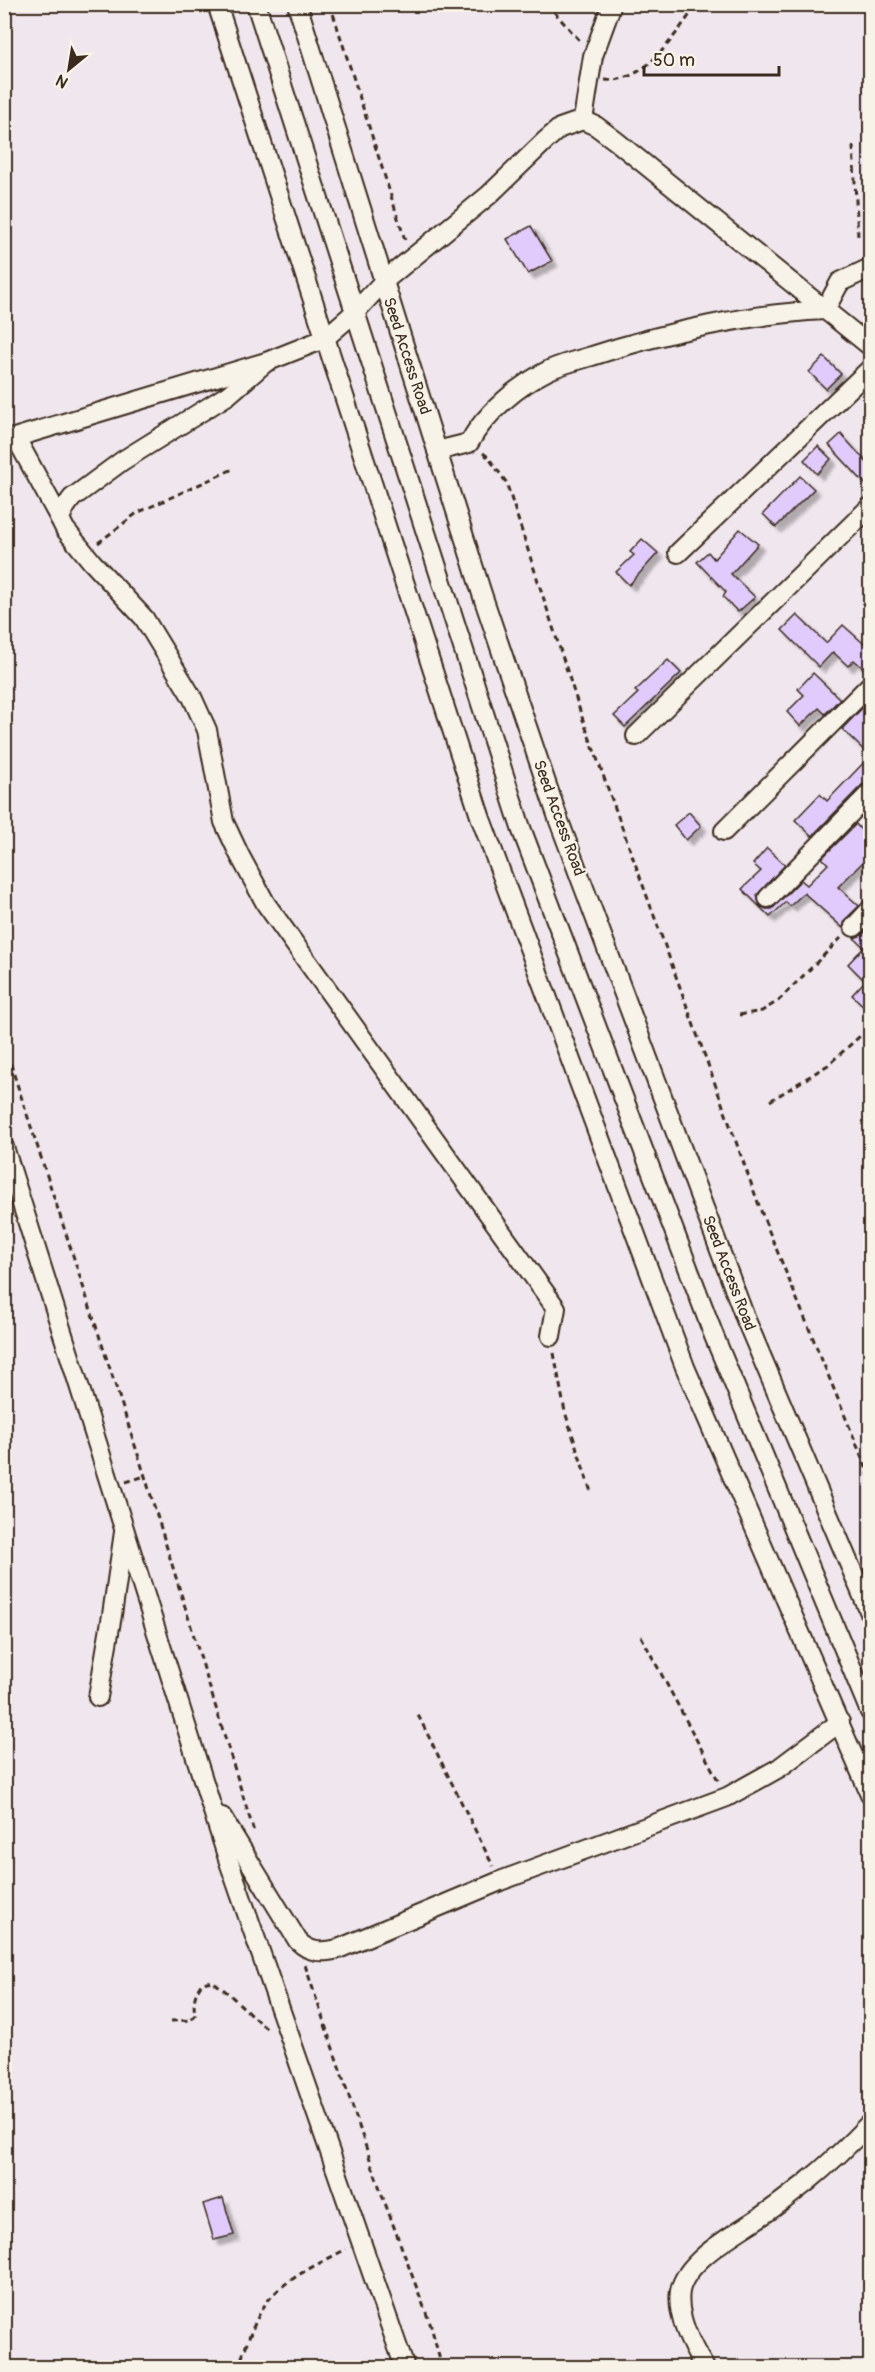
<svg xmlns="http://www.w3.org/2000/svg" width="875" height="2372" font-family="Pangolin,sans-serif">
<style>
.building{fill:#e0cbfc;stroke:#3b2a1e;stroke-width:1.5;filter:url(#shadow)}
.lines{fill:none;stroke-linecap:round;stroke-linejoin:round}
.minor-casing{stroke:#3b2a1e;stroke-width:22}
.path{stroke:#3b2a1e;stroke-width:3;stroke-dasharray:6 4.5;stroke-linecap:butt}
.minor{stroke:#f7f3e8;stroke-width:18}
.labels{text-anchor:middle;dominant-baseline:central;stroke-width:4.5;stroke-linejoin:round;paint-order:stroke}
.street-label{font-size:16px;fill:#3b2a1e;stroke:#f7f3e8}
</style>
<defs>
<filter id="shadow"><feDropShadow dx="5.5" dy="5.5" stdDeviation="1.5" flood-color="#0004"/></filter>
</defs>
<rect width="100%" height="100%" fill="#f0e7ee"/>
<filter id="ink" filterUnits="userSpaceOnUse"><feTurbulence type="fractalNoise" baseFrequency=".0167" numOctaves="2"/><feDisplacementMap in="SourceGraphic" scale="12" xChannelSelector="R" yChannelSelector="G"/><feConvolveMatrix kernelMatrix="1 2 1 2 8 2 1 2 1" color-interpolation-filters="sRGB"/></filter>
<g filter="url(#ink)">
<g class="building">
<path d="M 531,226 L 552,261 L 528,274 L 507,239 Z"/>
<path d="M 824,357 L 841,374 L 826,389 L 809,372 Z"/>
<path d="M 841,434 L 870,466 L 870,489 L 829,445 Z"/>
<path d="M 818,446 L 831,459 L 817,474 L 804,460 Z"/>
<path d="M 800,476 L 814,489 L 776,527 L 763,514 Z"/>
<path d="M 740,529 L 758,544 L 731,574 L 755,597 L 738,612 L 723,597 L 726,592 L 697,562 L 708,552 L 714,559 Z"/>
<path d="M 642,539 L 658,553 L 629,585 L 616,572 L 634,555 L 630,552 Z"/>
<path d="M 797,615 L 826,643 L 843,625 L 863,643 L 870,635 L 870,674 L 854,660 L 848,666 L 833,652 L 819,667 L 782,630 Z"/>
<path d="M 668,660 L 681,673 L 625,727 L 614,716 L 638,693 L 635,691 Z"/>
<path d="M 813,673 L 840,699 L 825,714 L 819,708 L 800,726 L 787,712 L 804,695 L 798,689 Z"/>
<path d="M 870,700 L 870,782 L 862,785 L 812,836 L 795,820 L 820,794 L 827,801 L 870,756 L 842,729 Z"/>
<path d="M 689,812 L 701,826 L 686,840 L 674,825 Z"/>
<path d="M 870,822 L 870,869 L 863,862 L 838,887 L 859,906 L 845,920 L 843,928 L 804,893 L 790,906 L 786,902 L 770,917 L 742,889 L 761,871 L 753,864 L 767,848 L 785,865 L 757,895 L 760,906 L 766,909 L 772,909 L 801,880 L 807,885 L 828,864 L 822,858 L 856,824 L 862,831 Z"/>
<path d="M 870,926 L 870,1012 L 852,995 L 865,981 L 848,964 L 864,947 L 854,938 L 862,935 Z"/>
<path d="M 223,2198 L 234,2235 L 214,2240 L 203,2204 Z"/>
</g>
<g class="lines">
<g class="minor-casing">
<g id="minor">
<path d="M 217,4 L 481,819 L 685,1367 L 870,1794"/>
<path d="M 256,4 L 521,828 L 714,1336 L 870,1712"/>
<path d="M 297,4 L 482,594 L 559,821 L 746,1320 L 870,1613"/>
<path d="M 583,120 L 593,56 L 612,4"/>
<path d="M 266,362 L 228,395 L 122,461 L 72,498 L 64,509 L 60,519 L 65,529 L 92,562 L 144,618 L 192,697 L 207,730 L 224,822 L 240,856 L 266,904 L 556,1308 L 551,1336"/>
<path d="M 16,438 L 60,519"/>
<path d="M 4,441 L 266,362 L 324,339 L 355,312 L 384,281 L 489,195 L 546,140 L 560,128 L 583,120 L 596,126 L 616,141 L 870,346"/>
<path d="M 437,451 L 469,443 C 485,413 519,385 549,370 C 562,364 578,360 592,356 C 665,332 749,314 825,310 L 840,282 L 870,268"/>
<path d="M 678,553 L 870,369"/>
<path d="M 636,736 L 870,507"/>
<path d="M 724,831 L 870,685"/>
<path d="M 768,898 L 870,793"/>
<path d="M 854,927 L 870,910"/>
<path d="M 4,1147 L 228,1859 L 405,2368"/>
<path d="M 98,1697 L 112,1615 L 124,1532"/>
<path d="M 222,1817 L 298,1941 C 310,1953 322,1953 338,1949 L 500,1881 L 727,1797 L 779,1768 L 840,1722"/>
<path d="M 705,2368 C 692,2347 676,2316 680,2291 C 686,2259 739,2232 763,2215 C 778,2205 793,2193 807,2182 C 829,2164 850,2144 870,2123"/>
</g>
</g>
<g class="path">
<path d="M 330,4 L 405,240"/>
<path d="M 547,4 L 580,41"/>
<path d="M 605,80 C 648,83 674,34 698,4"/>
<path d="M 853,146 L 858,237"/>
<path d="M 483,453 L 488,457 L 506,482 L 582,717 L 764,1219 L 870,1477"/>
<path d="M 98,543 L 137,513 L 233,469"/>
<path d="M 739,1015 L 762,1011 L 778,1001 L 841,938"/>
<path d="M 4,1044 L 144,1473 L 254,1832"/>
<path d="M 770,1101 L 828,1065 L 870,1027"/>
<path d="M 554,1353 L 565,1412 L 591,1492"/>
<path d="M 126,1482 L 145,1476"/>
<path d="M 641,1636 L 719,1782"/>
<path d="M 418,1715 L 493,1866"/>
<path d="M 305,1965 L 382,2195 L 431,2326 L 442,2368"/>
<path d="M 171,2021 L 191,2020 L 195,2015 C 193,2002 194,1994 202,1983 L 212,1981 C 233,1995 248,2014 268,2029"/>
<path d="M 238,2368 C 247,2345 255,2314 272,2296 C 292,2275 321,2263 346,2249"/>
</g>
<use href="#minor" class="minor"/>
</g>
</g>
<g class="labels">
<g class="street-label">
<text transform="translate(407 356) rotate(72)">Seed Access Road</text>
<text transform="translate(559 818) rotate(70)">Seed Access Road</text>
<text transform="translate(729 1273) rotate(69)">Seed Access Road</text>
</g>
</g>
<rect width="875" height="2372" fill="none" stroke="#f7f3e8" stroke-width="24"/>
<rect x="12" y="12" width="851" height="2348" fill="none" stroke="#3b2a1e" stroke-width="2" filter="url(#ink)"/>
<g transform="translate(69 69) rotate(210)" stroke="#f7f3e8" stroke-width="4.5" paint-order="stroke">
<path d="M0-4.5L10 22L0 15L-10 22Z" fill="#3b2a1e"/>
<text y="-9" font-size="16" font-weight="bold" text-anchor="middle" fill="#3b2a1e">N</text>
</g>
<path d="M644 66v9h135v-9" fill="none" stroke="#3b2a1e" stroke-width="3"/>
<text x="653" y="66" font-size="18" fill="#3b2a1e" stroke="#f7f3e8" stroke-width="4.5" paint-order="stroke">50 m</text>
</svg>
